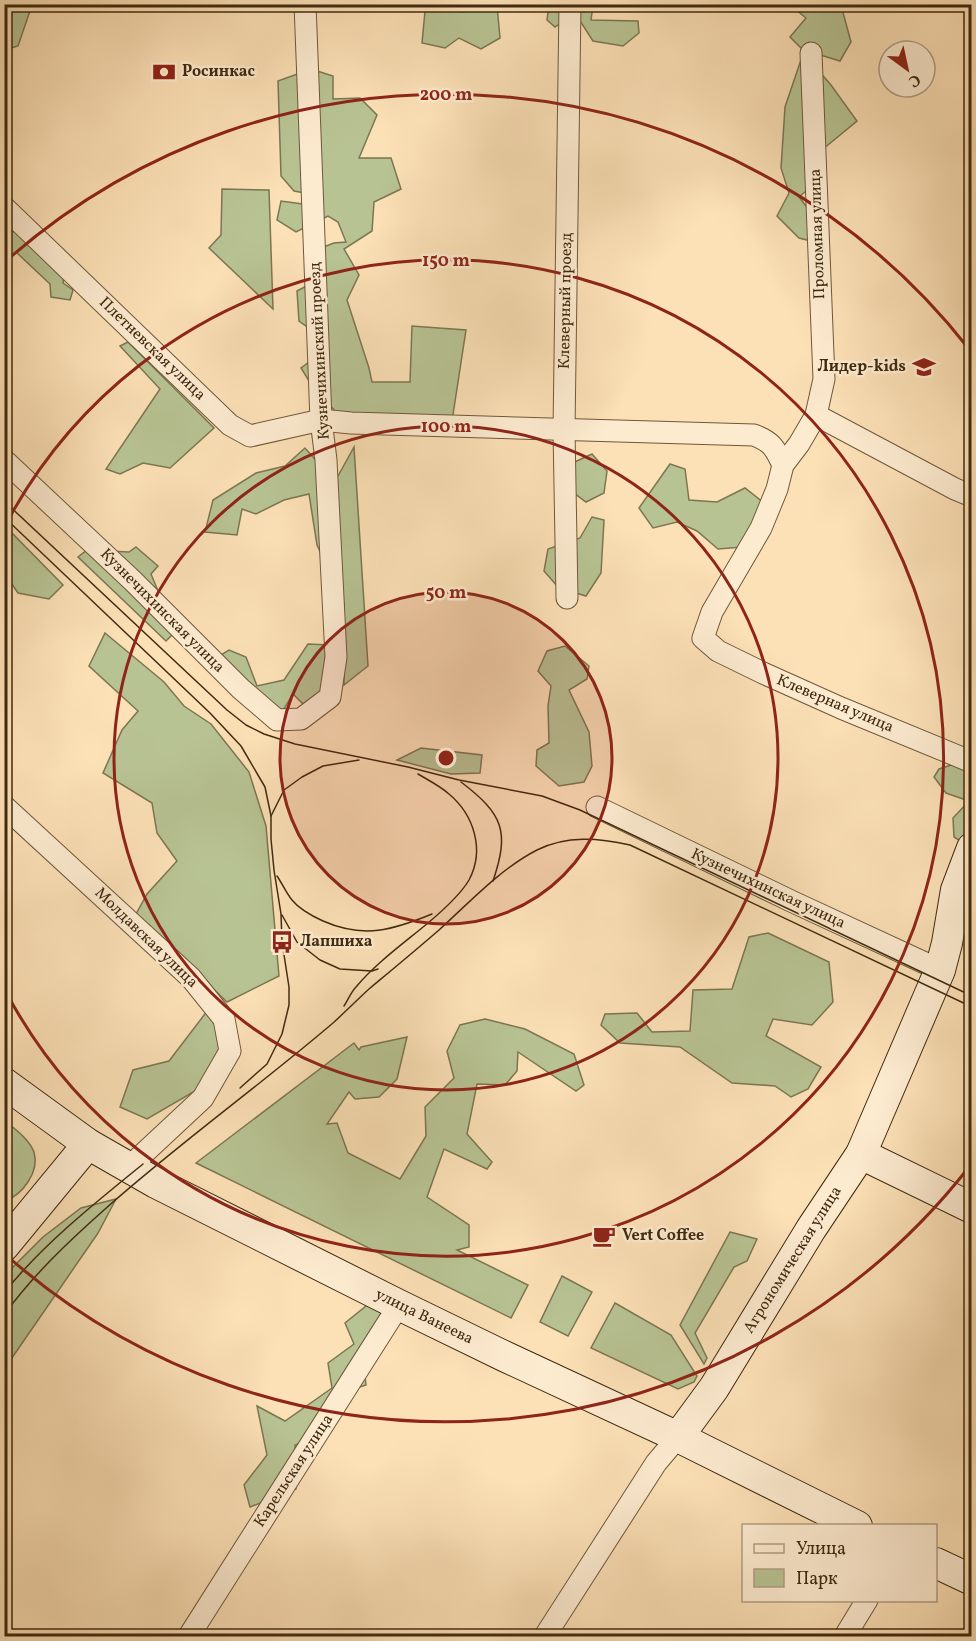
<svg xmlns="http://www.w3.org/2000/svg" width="976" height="1641" font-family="Vollkorn,serif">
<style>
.green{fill:#b8c393;stroke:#7c7652;stroke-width:1.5}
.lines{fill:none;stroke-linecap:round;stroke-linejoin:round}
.street-casing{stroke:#6f583a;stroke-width:23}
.secondary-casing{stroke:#402a10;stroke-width:32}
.street{stroke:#fdebd0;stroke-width:21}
.secondary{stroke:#fdebd0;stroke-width:30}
.tram{stroke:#402a10;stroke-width:1.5}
.ring{fill:none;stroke:#8f2418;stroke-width:3}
.labels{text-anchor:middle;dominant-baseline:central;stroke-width:5;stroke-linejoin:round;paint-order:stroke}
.poi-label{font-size:16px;font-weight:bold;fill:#402a10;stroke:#fdebd0;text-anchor:start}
.street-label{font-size:16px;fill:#402a10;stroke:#fdebd0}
.centre{fill:#8f2418;stroke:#fdebd0;stroke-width:3}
.ring-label{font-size:18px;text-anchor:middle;font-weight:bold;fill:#8f2418;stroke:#fdebd0;stroke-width:5;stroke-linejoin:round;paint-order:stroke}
</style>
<rect width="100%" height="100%" fill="#fce0b6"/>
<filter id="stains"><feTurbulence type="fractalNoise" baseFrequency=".00333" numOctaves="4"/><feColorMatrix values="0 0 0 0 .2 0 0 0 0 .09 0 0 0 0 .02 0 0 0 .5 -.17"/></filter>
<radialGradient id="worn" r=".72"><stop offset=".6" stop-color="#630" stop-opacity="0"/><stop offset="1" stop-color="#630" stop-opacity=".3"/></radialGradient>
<g class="green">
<path d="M 433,4 L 462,5 L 461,12 L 497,5 L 500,38 L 481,49 L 459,38 L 445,48 L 422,43 L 425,11 Z"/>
<path d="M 4,5 L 32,5 L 18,46 L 5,50 Z"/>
<path d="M 549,5 L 593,5 L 591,20 L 638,21 L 639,33 L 623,46 L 593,41 L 575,13 L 555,27 L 547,20 Z"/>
<path d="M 790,5 L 841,5 L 851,42 L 840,61 L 817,54 L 817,69 L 831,85 L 857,121 L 823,149 L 825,175 L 799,197 L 828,234 L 827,245 L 799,238 L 777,216 L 789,193 L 781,168 L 785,107 L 804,51 L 790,37 L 806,18 Z"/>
<path d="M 311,69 L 333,76 L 333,99 L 360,98 L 377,115 L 359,158 L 391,158 L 401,189 L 374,202 L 372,231 L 344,249 L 359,275 L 347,300 L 369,368 L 372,382 L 410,382 L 412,326 L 466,330 L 452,421 L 340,416 L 314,389 L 301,368 L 323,352 L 320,336 L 299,321 L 297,291 L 318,280 L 318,249 L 334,243 L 346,242 L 338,222 L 328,216 L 296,232 L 277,220 L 281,201 L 318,206 L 316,195 L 294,191 L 281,176 L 278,81 Z"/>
<path d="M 222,189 L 269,190 L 273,309 L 209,248 L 221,235 Z"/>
<path d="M 27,224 L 67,256 L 63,283 L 73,290 L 70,300 L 51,297 L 50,284 L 16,252 L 5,262 L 5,236 Z"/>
<path d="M 128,342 L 214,428 L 170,468 L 143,463 L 120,474 L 106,469 L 160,389 L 120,346 Z"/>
<path d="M 354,447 L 368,666 L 344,685 L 344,603 L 317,545 L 309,494 L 284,500 L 256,514 L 242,509 L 237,535 L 205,532 L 213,500 L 256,473 L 285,466 L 305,448 L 321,466 L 338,476 Z"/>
<path d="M 592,454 L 607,471 L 604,493 L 586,502 L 570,490 L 568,465 Z"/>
<path d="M 670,464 L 685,469 L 689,500 L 717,502 L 745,488 L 764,503 L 755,546 L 718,549 L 697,531 L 677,522 L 653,528 L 639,508 Z"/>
<path d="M 592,517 L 604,520 L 601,573 L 586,596 L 559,588 L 544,571 L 548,549 L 580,538 Z"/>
<path d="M 10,531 L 63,585 L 49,599 L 18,593 L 5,574 L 5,536 Z"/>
<path d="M 136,547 L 158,566 L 151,574 L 175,632 L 166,641 L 78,557 L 87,550 L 129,552 Z"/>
<path d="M 105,633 L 164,682 L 184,706 L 211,724 L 249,772 L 266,826 L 279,976 L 227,1002 L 136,914 L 147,894 L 177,861 L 157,833 L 152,803 L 103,773 L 122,730 L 138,711 L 89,666 Z"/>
<path d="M 308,644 L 329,645 L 330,686 L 313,714 L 293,694 L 276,722 L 216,658 L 229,650 L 246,657 L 257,686 L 284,680 Z"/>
<path d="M 565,646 L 589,666 L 587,679 L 569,690 L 589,732 L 592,766 L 584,782 L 559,786 L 536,766 L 537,750 L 549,743 L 548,706 L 551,686 L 538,671 L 547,651 Z"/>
<path d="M 421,748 L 482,755 L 480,773 L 451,774 L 397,760 Z"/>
<path d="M 960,762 L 971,774 L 971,832 L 962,842 L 954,837 L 953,818 L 969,801 L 946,793 L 934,777 L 939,769 Z"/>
<path d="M 768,933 L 829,962 L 833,1002 L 812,1025 L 773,1019 L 766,1036 L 821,1067 L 808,1089 L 791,1097 L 775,1086 L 732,1083 L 680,1047 L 620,1043 L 601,1025 L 605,1014 L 637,1013 L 652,1032 L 690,1031 L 693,990 L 732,989 L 749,937 Z"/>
<path d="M 211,1006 L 222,1046 L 202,1087 L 147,1119 L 120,1107 L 133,1070 L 169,1061 Z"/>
<path d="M 485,1019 L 525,1029 L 574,1054 L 584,1085 L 576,1091 L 518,1052 L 517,1071 L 505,1085 L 477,1084 L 467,1134 L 492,1162 L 487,1169 L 444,1149 L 427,1197 L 469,1225 L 469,1247 L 457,1250 L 528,1285 L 511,1318 L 196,1163 L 354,1043 L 359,1050 L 361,1047 L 407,1037 L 397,1079 L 379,1097 L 355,1099 L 349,1092 L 327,1124 L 337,1123 L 348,1153 L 400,1179 L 426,1136 L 425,1107 L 454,1078 L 447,1051 L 460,1025 Z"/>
<path d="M 5,1121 C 15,1129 29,1139 34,1152 C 40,1172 22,1195 5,1201 Z"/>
<path d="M 116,1199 L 98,1233 L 5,1368 L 5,1278 L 13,1267 L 43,1237 L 81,1208 Z"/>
<path d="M 730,1232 L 757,1239 L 747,1261 L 734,1267 L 695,1333 L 707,1358 L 704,1364 L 680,1325 Z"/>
<path d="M 562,1276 L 592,1292 L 568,1336 L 540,1322 Z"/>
<path d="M 371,1302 L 385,1316 L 362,1348 L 366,1385 L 331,1396 L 319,1437 L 295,1445 L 296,1489 L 250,1507 L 244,1485 L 267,1455 L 257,1406 L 285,1421 L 332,1388 L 328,1363 L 354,1344 L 345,1323 Z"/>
<path d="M 615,1303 L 671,1335 L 697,1376 L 694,1382 L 678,1389 L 591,1348 Z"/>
</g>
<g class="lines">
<g class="street-casing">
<g id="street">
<path d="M 811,53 L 824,379 L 816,415 L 799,444 L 783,465 L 777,489 L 761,528 L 712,612 L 703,638 L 718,651 L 763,673 L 841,708 L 972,762"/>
<path d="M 4,207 L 230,425 L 250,436 L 321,420 L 351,423 L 754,435 C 772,442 775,448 783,465"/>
<path d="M 816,415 L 955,489 L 972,496"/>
<path d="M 4,460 L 133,581 L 241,689 L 277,720 L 301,719 L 330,697 L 336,657 L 326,460 L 321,420 L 305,4"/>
<path d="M 567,598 L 564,430 L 570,4"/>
<path d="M 4,806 L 191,978 L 224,1019 L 230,1051 L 203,1098 L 128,1168"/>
<path d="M 597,807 L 791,901 L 940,970"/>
<path d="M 189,1636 L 399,1305"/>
<path d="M 545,1636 L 656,1463 L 678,1437"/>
<path d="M 845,1636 L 867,1600"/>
</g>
</g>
<g class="secondary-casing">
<g id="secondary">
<path d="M 4,1083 L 88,1144 L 156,1183 L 399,1305 L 506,1357 L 678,1437 L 857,1526"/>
<path d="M 861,1154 L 972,1208"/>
<path d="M 4,1246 L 88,1144"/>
<path d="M 678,1437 L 714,1388 L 811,1229 L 861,1154 L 940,970 L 947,943 L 956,890 L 972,848"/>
<path d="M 936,1563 L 972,1580"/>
</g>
</g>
<use href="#street" class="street"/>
<use href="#secondary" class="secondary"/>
<g class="tram">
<path d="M 4,501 L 227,710 L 246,725 L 264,734 L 295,744 L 408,767 L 459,780 L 542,796 L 580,810 L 972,996"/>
<path d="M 4,517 L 210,713 L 241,746 L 265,787 L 271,816 L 271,839 L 274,870 L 281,914 L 282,942 L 289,987 L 289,1005 L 282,1034 L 267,1064 L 240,1088"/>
<path d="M 461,782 C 503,814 510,831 493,881"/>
<path d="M 271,816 L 284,790 L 302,777 L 323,766 L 359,760"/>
<path d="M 277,876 C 282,883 286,893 292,900 C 300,910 312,916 323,921 C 364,939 393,930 432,914"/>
<path d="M 282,915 L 297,942 L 320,960 L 340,969 L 372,971 L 378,969"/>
<path d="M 344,1006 C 348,1000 351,992 356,987 C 376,963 404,943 428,923 C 441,912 461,894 469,880 C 485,850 474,815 449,794 C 440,786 428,780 418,774"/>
<path d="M 4,1293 C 41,1246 96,1202 143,1164"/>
<path d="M 4,1315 C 33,1275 68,1242 104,1210 C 178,1144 258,1087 333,1023 C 345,1012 357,1000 369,989 C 393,969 416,950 439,930 C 470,902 500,869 537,850 C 567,835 599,838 630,845 L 972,1007"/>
</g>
</g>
<circle cx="446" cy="758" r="166" fill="#8f2418" fill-opacity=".12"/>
<g class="ring">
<circle cx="446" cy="758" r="166"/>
<circle cx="446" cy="758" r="332"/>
<path d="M6 524A498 498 0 1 1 6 992"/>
<path d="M969 1167A664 664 0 0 1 6 1255M6 261A664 664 0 0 1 969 349"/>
</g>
<defs>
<g id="bank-bare" transform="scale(1.8)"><path d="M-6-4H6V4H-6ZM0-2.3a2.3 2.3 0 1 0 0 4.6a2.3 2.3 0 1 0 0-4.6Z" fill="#8f2418" stroke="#fdebd0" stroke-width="2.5" paint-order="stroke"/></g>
<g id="school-bare" transform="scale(1.8)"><path d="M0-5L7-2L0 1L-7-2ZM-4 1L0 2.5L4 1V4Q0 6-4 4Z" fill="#8f2418" stroke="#fdebd0" stroke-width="2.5" paint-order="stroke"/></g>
<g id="bus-bare" transform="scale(1.8)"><path d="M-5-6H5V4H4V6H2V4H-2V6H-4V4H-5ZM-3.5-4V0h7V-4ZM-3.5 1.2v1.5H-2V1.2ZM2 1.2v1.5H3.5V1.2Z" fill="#8f2418" stroke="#fdebd0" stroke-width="2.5" paint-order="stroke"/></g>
<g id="cafe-bare" transform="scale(1.8)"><path d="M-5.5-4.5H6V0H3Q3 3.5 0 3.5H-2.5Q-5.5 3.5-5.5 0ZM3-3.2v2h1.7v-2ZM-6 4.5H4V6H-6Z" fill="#8f2418" stroke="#fdebd0" stroke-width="2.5" paint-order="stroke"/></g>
</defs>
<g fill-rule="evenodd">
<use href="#bank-bare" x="164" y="72"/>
<use href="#school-bare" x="924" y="367"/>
<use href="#bus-bare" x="282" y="942"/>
<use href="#cafe-bare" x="604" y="1236"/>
</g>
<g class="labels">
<g class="poi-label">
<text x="182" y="72">Росинкас</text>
<text x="906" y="367" text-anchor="end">Лидер-kids</text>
<text x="300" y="942">Лапшиха</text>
<text x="622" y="1236">Vert Coffee</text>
</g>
<g class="street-label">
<text transform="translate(818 234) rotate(-92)">Проломная улица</text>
<text transform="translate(566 301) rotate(-89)">Клеверный проезд</text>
<text transform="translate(152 349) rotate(44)">Плетневская улица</text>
<text transform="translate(320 351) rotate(-93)">Кузнечихинский проезд</text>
<text transform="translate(162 611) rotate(45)">Кузнечихинская улица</text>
<text transform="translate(835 704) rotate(23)">Клеверная улица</text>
<text transform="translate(768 889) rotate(25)">Кузнечихинская улица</text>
<text transform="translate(146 938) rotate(44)">Молдавская улица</text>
<text transform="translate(793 1260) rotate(-58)">Агрономическая улица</text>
<text transform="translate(424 1317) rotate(26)">улица Ванеева</text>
<text transform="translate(294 1471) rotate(-57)">Карельская улица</text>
</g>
</g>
<circle cx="446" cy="758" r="9" class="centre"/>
<g class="ring-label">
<text x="446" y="100">200 m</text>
<text x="446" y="266">150 m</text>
<text x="446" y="432">100 m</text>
<text x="446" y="598">50 m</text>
</g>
<rect width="976" height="1641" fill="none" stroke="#fce0b6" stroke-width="24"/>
<rect x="6" y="6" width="964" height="1629" fill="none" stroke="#402a10" stroke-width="3"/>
<rect x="12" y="12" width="952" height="1617" fill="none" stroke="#402a10" stroke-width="1.5"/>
<rect x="742" y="1524" width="195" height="78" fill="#fdebd0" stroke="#b19e83" stroke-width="1.5"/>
<rect x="754" y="1544" width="30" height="9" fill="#fdebd0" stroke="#b19e83" stroke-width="1.5"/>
<text x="796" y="1554" font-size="18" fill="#402a10">Улица</text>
<rect x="754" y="1569" width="30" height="18" fill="#b8c393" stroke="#b19e83" stroke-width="1.5"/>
<text x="796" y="1584" font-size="18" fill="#402a10">Парк</text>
<g transform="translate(907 69) rotate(147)"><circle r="28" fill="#fdebd0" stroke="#b19e83" stroke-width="1.5"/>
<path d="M0-4.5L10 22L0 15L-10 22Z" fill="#8f2418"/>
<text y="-9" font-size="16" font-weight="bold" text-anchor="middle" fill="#402a10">С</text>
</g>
<rect width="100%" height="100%" filter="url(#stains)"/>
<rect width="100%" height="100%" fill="url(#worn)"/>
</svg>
